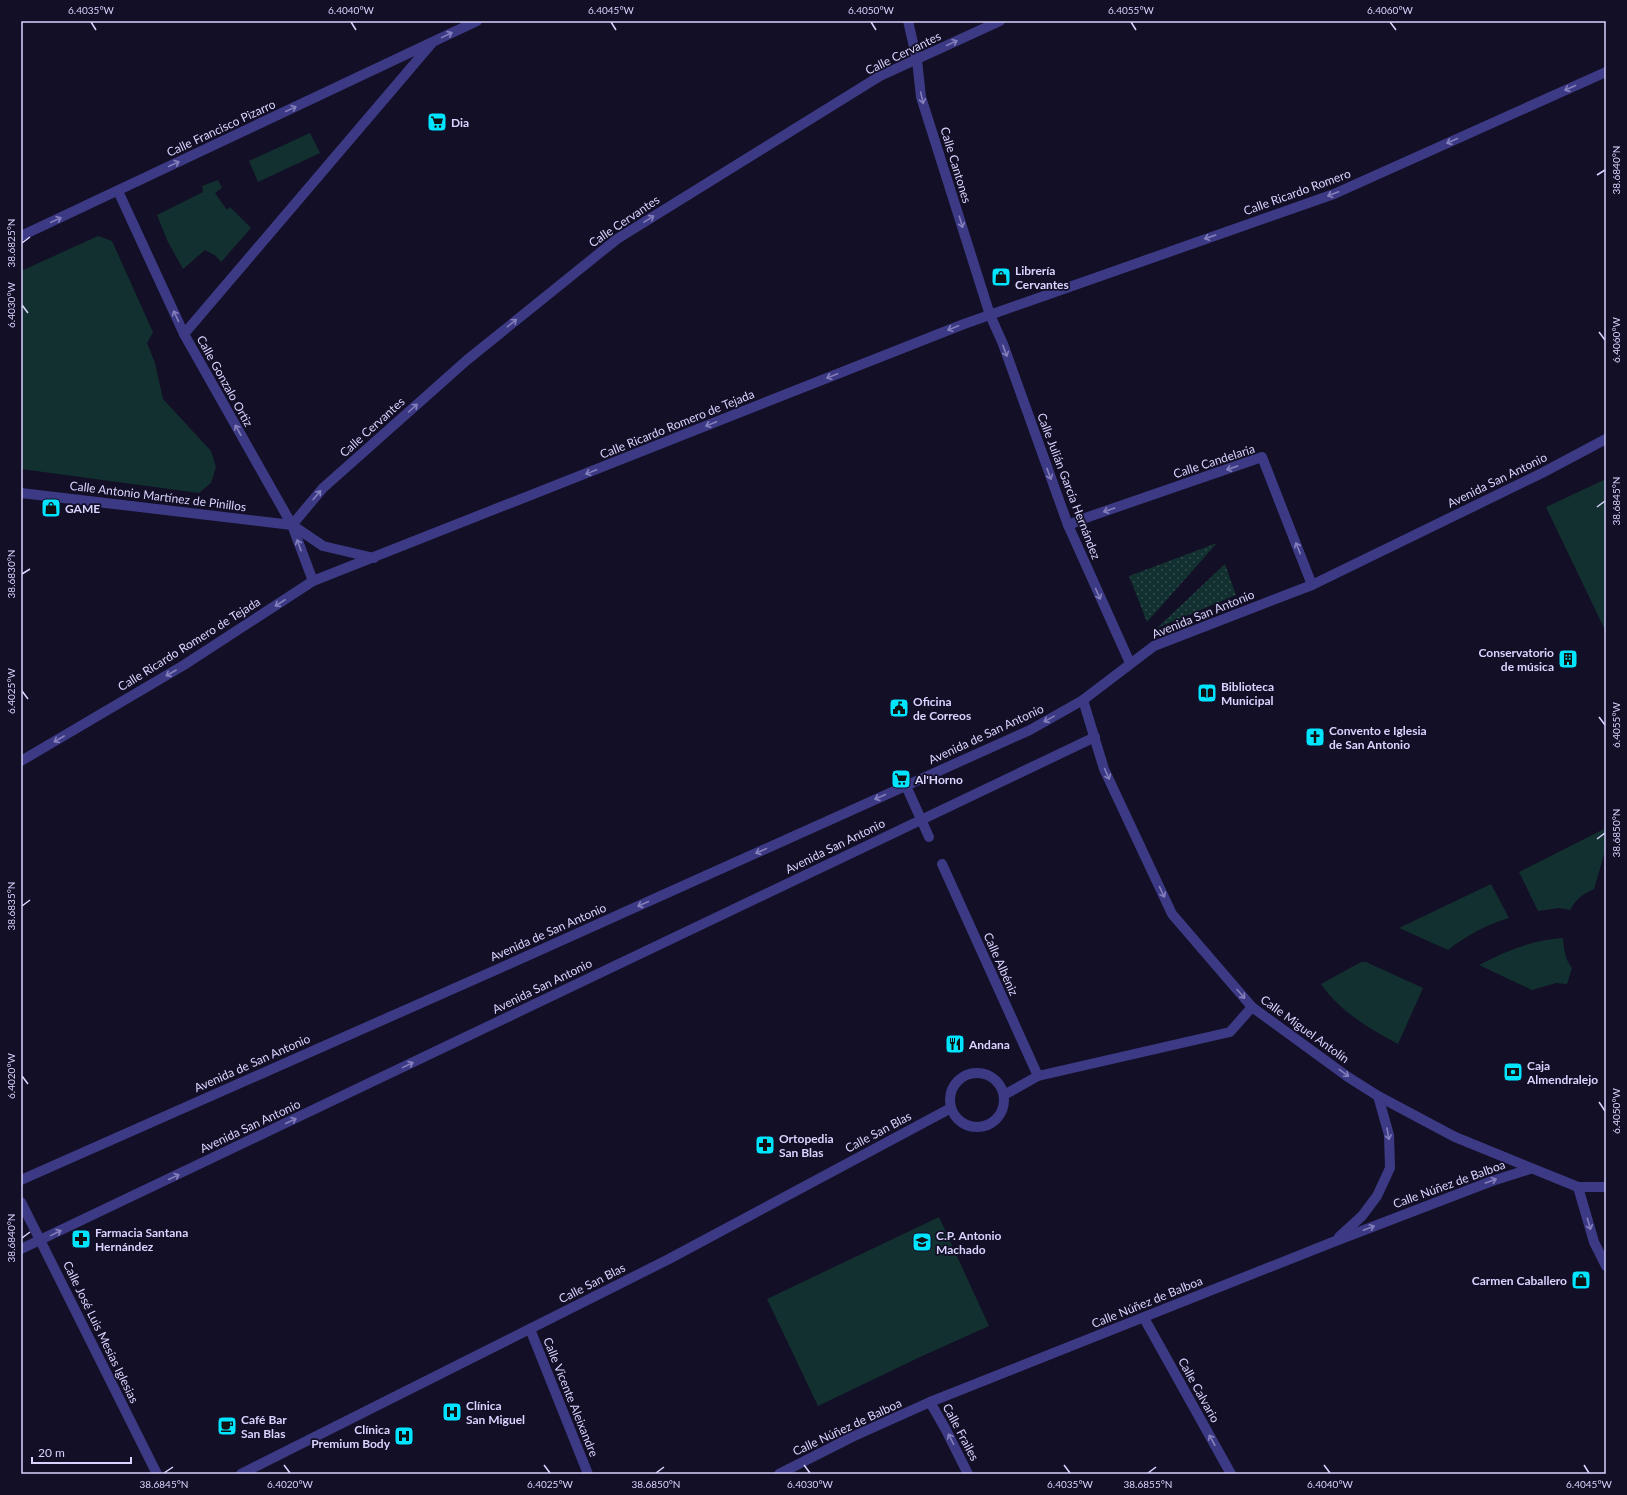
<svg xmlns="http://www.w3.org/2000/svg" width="1627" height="1495" font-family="Lato,sans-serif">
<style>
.grass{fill:url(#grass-dots)}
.green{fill:#12302f}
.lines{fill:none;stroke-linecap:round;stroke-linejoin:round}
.pedestrian{stroke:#3d3a85;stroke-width:10}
.minor{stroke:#3d3a85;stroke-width:10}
.oneway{stroke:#837fbc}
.ticks{fill:none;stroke:#d9d4ff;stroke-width:1.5}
.labels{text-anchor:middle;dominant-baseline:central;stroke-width:3.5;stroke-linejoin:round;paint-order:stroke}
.street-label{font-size:12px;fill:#d9d4ff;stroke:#130f26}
.poi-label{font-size:12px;font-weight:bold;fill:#d9d4ff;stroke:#130f26;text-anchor:start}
.neatline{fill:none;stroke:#d9d4ff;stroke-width:1.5}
.ticks-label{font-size:10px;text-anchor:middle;fill:#d9d4ff}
</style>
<defs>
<pattern id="grass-dots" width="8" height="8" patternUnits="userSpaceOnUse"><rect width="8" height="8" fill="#12302f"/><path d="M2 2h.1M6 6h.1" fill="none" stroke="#344d4e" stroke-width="1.8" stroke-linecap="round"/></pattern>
</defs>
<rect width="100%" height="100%" fill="#130f26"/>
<g class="grass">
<path d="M 1217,543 L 1147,622 L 1129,576 Z"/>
<path d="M 1225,564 L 1236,595 L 1157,628 Z"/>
</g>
<g class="green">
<path d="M 310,133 L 320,153 L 258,182 L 249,161 Z"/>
<path d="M 218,180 L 222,188 L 215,193 L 227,210 L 230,207 L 251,228 L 221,262 L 216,256 L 205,250 L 183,269 L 167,240 L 157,215 L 203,192 L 202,186 Z"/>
<path d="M 98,236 L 112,241 L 153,332 L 147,343 L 155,363 L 163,399 L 211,451 L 216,467 L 211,483 L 199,493 L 21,469 L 21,271 Z"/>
<path d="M 1606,479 L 1606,632 L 1546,507 Z"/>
<path d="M 1606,828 L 1606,848 L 1594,889 C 1582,895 1577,898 1570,910 L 1559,908 L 1538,911 L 1519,872 Z"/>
<path d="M 1491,884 L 1509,918 C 1486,925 1467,935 1448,950 L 1399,928 Z"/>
<path d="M 1563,938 C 1564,950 1565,959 1572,968 L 1567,984 L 1556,983 L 1532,990 L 1479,965 C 1506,951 1532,940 1563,938 Z"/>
<path d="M 1361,962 L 1366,962 L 1423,988 L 1398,1044 C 1370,1029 1339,1011 1321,984 Z"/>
<path d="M 939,1217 L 989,1326 L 920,1357 L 818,1406 L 767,1299 Z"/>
</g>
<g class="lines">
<g class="pedestrian">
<path d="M 184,334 L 432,43"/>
<path d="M 21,493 L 292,525"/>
<path d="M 906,786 L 929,837"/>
<path d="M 942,864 L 1038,1076"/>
<path d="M 1004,1095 L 1038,1076 L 1230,1032 L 1252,1007"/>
</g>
<g class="minor">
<path d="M 908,21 L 917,60 L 921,97 L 990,315 L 1003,344 L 1068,525 L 1130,663"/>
<path d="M 118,191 L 184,334 L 292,525 L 313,581"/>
<path d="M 21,236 L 477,21"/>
<path d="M 1068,525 L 1091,516 L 1262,457 L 1312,585"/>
<path d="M 374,558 L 323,546 L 292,525 L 323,488 L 467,360 L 617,239 L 880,76 L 1000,21"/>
<path d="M 1083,700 L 1104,769 L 1172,914 L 1252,1007 L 1348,1077 L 1378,1096 L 1455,1137 L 1578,1187 L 1606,1187"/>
<path d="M 21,761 L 184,665 L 313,581 L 964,324 L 1334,194 L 1606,72"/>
<circle cx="977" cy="1100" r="27"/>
<path d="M 21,1180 L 498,969 L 1030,730 L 1083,700 L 1154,646 L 1312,585 L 1542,473 L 1606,439"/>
<path d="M 1578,1187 L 1594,1242 L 1606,1266"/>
<path d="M 21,1202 L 157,1474"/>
<path d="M 1339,1237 L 1362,1216 L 1377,1196 L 1390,1168 L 1389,1135 L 1378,1096"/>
<path d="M 21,1249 L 1095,737"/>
<path d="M 1144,1318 L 1231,1474"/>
<path d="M 530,1329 L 588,1474"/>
<path d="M 930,1402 L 946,1430 L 968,1474"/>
<path d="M 241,1474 L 669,1259 L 951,1108"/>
<path d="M 779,1474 L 852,1437 L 930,1402 L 1333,1242 L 1492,1181 L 1530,1169"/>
</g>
</g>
<defs><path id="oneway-shaft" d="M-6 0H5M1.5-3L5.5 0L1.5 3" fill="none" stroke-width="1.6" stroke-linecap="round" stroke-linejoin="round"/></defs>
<g class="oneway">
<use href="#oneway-shaft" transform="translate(447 35) rotate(-26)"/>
<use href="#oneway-shaft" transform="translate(952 43) rotate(-25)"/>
<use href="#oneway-shaft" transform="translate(1570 88) rotate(156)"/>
<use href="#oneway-shaft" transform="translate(922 98) rotate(77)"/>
<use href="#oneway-shaft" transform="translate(291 109) rotate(-25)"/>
<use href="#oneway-shaft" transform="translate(1452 141) rotate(156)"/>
<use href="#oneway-shaft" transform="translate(174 164) rotate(-25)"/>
<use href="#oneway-shaft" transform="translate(1333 194) rotate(159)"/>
<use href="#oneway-shaft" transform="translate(649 219) rotate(-32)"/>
<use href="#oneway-shaft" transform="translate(56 220) rotate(-25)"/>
<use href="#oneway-shaft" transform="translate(961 222) rotate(73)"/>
<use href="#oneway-shaft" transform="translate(1210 237) rotate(161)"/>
<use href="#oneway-shaft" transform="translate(176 316) rotate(-115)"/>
<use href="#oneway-shaft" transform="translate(512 323) rotate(-39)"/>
<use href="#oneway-shaft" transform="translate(953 328) rotate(158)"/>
<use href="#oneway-shaft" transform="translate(1005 351) rotate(70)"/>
<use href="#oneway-shaft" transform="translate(832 376) rotate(158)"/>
<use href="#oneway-shaft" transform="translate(413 408) rotate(-42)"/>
<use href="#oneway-shaft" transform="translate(711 424) rotate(158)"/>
<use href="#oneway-shaft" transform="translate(238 430) rotate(-119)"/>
<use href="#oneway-shaft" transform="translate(1232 468) rotate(161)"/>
<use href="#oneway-shaft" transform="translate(591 472) rotate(158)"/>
<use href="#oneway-shaft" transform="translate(1049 474) rotate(70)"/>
<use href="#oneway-shaft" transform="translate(317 495) rotate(-50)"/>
<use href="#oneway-shaft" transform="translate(1109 510) rotate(161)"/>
<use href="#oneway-shaft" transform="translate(299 545) rotate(-110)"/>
<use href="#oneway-shaft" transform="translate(1298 548) rotate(-112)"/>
<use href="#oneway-shaft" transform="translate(1098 594) rotate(66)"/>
<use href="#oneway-shaft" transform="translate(280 603) rotate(147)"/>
<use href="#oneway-shaft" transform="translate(171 673) rotate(150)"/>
<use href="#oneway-shaft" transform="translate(1049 719) rotate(151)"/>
<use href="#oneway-shaft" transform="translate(59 739) rotate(150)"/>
<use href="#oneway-shaft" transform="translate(1107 774) rotate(66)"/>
<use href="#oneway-shaft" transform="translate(880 797) rotate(156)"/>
<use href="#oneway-shaft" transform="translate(761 851) rotate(156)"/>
<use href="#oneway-shaft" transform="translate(1162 892) rotate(65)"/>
<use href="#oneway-shaft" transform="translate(643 904) rotate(156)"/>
<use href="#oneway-shaft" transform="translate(1241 994) rotate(49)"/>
<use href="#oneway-shaft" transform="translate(408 1065) rotate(-26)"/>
<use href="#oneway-shaft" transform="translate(1344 1073) rotate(36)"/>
<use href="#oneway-shaft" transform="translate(291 1121) rotate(-25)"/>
<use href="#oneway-shaft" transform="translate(1388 1134) rotate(80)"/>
<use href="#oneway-shaft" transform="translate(174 1177) rotate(-25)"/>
<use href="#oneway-shaft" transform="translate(1491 1181) rotate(-20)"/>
<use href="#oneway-shaft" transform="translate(1589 1224) rotate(74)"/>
<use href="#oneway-shaft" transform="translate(1369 1228) rotate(-21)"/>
<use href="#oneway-shaft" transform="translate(56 1233) rotate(-26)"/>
<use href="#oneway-shaft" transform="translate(951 1439) rotate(-117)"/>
<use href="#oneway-shaft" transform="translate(1212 1440) rotate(-119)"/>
</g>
<path class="ticks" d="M 91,22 L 96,30M 351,22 L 356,30M 611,22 L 616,30M 871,22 L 876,30M 1131,22 L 1136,30M 1390,22 L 1396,30M 1597,175 L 1605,170M 22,243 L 30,237M 22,305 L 28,313M 1599,332 L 1605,340M 1597,507 L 1605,501M 22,574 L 30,569M 22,691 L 28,699M 1599,717 L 1605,725M 1597,839 L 1605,833M 22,906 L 30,900M 22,1076 L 28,1084M 1599,1102 L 1605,1111M 22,1238 L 30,1232M 284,1465 L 290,1473M 544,1465 L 550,1473M 804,1465 L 810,1473M 1064,1465 L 1070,1473M 1324,1465 L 1330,1473M 1584,1465 L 1589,1473M 164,1473 L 173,1467M 656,1473 L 664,1467M 1148,1473 L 1156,1467"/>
<defs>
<g id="supermarket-square" transform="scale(1)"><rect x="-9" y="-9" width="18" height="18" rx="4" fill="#00e5ff" stroke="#130f26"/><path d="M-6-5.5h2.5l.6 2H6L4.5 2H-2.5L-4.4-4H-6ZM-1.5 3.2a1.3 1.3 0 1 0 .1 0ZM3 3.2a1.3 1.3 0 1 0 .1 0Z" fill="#111"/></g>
<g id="shop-square" transform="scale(1)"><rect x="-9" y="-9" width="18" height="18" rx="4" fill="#00e5ff" stroke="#130f26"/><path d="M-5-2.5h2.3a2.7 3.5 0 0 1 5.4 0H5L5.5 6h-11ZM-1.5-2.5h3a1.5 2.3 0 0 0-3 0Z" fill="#111"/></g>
<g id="building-square" transform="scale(1)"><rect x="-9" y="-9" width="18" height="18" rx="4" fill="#00e5ff" stroke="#130f26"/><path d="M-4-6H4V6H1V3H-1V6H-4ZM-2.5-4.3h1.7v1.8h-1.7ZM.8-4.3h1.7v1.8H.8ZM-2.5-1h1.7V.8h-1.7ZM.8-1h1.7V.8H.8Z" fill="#111"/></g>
<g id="library-square" transform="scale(1)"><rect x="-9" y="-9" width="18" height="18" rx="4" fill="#00e5ff" stroke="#130f26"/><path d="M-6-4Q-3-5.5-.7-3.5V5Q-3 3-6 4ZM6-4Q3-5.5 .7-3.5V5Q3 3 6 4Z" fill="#111"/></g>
<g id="civic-square" transform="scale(1)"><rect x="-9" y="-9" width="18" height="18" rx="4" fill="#00e5ff" stroke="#130f26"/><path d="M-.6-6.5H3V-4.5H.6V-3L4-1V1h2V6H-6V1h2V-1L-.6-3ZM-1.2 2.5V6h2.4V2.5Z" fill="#111"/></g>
<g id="church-square" transform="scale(1)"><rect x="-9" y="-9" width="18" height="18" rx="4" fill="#00e5ff" stroke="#130f26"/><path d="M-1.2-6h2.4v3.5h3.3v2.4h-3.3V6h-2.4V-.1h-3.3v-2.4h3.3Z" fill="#111"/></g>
<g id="restaurant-square" transform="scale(1)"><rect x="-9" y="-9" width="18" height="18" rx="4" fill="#00e5ff" stroke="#130f26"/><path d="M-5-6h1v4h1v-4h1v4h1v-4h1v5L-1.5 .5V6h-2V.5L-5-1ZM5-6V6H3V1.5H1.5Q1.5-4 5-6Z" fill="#111"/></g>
<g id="bank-square" transform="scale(1)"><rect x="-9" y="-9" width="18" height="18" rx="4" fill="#00e5ff" stroke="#130f26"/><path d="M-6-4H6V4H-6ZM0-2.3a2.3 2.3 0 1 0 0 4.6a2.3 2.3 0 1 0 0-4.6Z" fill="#111"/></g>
<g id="pharmacy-square" transform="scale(1)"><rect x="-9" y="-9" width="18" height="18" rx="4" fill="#00e5ff" stroke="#130f26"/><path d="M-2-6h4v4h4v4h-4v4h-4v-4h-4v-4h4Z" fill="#111"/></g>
<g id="school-square" transform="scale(1)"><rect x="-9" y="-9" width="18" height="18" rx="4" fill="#00e5ff" stroke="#130f26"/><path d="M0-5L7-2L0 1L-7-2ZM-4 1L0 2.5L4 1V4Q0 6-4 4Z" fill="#111"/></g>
<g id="hospital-square" transform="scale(1)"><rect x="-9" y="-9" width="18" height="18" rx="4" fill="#00e5ff" stroke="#130f26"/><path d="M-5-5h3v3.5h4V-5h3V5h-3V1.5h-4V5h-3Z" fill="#111"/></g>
<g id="cafe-square" transform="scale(1)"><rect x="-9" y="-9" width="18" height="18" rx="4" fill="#00e5ff" stroke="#130f26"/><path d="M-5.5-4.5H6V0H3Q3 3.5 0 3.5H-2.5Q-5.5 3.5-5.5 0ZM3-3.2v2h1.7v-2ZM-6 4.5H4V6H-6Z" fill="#111"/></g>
</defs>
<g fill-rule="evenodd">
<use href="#supermarket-square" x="437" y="122"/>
<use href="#shop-square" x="1001" y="277"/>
<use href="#shop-square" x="51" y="508"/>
<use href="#building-square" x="1568" y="659"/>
<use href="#library-square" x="1207" y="693"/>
<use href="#civic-square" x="899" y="708"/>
<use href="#church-square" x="1315" y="737"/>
<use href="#supermarket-square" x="901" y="779"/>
<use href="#restaurant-square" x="955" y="1044"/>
<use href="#bank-square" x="1513" y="1072"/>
<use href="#pharmacy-square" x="765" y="1145"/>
<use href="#pharmacy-square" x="81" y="1239"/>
<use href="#school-square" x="922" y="1242"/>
<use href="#shop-square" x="1581" y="1280"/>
<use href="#hospital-square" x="452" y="1412"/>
<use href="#cafe-square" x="227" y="1426"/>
<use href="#hospital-square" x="404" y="1436"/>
</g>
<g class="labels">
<g class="street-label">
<text transform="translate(903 53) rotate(-26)">Calle Cervantes</text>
<text transform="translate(221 128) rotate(-25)">Calle Francisco Pizarro</text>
<text transform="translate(956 165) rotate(73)">Calle Cantones</text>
<text transform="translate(1297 192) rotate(-20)">Calle Ricardo Romero</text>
<text transform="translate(624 221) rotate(-34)">Calle Cervantes</text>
<text transform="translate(225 381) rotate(61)">Calle Gonzalo Ortiz</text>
<text transform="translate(677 424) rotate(-22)">Calle Ricardo Romero de Tejada</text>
<text transform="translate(372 427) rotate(-42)">Calle Cervantes</text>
<text transform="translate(1214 461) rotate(-18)">Calle Candelaria</text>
<text transform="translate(1497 480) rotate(-26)">Avenida San Antonio</text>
<text transform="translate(1069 486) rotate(69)">Calle Julián García Hernández</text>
<text transform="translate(158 496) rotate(7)">Calle Antonio Martínez de Pinillos</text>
<text transform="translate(1203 614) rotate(-22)">Avenida San Antonio</text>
<text transform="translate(189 644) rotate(-32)">Calle Ricardo Romero de Tejada</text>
<text transform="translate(986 734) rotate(-25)">Avenida de San Antonio</text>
<text transform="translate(835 846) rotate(-26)">Avenida San Antonio</text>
<text transform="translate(548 932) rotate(-24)">Avenida de San Antonio</text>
<text transform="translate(1001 964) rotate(66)">Calle Albéniz</text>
<text transform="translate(542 986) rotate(-26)">Avenida San Antonio</text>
<text transform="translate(1305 1029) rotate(36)">Calle Miguel Antolín</text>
<text transform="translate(252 1063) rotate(-24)">Avenida de San Antonio</text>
<text transform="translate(250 1126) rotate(-25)">Avenida San Antonio</text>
<text transform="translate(878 1132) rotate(-28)">Calle San Blas</text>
<text transform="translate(1449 1184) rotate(-20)">Calle Núñez de Balboa</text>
<text transform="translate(592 1283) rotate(-27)">Calle San Blas</text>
<text transform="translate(1147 1302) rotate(-22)">Calle Núñez de Balboa</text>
<text transform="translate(101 1332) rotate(64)">Calle José Luis Mesías Iglesias</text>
<text transform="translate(1199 1390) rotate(61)">Calle Calvario</text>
<text transform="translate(571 1397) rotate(68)">Calle Vicente Aleixandre</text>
<text transform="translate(847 1427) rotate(-25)">Calle Núñez de Balboa</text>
<text transform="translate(961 1432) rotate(62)">Calle Frailes</text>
</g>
<g class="poi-label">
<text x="451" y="122">Dia</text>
<text x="1015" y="270">Librería<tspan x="1015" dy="14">Cervantes</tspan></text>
<text x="65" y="508">GAME</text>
<text x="1554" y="652" text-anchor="end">Conservatorio<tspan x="1554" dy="14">de música</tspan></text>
<text x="1221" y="686">Biblioteca<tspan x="1221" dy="14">Municipal</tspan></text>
<text x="913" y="701">Oficina<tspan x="913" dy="14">de Correos</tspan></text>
<text x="1329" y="730">Convento e Iglesia<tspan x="1329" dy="14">de San Antonio</tspan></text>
<text x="915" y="779">Al'Horno</text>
<text x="969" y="1044">Andana</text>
<text x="1527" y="1065">Caja<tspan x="1527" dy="14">Almendralejo</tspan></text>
<text x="779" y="1138">Ortopedia<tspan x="779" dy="14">San Blas</tspan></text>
<text x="95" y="1232">Farmacia Santana<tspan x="95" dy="14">Hernández</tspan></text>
<text x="936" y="1235">C.P. Antonio<tspan x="936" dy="14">Machado</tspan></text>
<text x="1567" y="1280" text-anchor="end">Carmen Caballero</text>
<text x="466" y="1405">Clínica<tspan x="466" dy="14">San Miguel</tspan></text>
<text x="241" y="1419">Café Bar<tspan x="241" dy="14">San Blas</tspan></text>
<text x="390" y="1429" text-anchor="end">Clínica<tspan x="390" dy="14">Premium Body</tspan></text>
</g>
</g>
<rect width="1627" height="1495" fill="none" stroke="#130f26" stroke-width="44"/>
<path d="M32 1457v6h99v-6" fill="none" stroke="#d9d4ff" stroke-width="2"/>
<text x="38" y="1457" font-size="12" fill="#d9d4ff" stroke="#130f26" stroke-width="3" paint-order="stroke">20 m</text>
<rect x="22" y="22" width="1583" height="1451" class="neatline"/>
<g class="ticks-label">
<text x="91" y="14">6.4035°W</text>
<text x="351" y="14">6.4040°W</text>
<text x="611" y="14">6.4045°W</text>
<text x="871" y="14">6.4050°W</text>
<text x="1131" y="14">6.4055°W</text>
<text x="1390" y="14">6.4060°W</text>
<text transform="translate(1616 170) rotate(-90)" y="4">38.6840°N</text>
<text transform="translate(11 243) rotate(-90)" y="4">38.6825°N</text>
<text transform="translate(11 305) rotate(-90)" y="4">6.4030°W</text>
<text transform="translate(1616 340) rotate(-90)" y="4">6.4060°W</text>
<text transform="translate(1616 501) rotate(-90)" y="4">38.6845°N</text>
<text transform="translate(11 574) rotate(-90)" y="4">38.6830°N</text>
<text transform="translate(11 691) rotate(-90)" y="4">6.4025°W</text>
<text transform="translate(1616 725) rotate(-90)" y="4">6.4055°W</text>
<text transform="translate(1616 833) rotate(-90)" y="4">38.6850°N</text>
<text transform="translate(11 906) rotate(-90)" y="4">38.6835°N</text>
<text transform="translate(11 1076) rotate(-90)" y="4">6.4020°W</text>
<text transform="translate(1616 1111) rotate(-90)" y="4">6.4050°W</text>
<text transform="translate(11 1238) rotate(-90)" y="4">38.6840°N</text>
<text x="164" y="1488">38.6845°N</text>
<text x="290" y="1488">6.4020°W</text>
<text x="550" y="1488">6.4025°W</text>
<text x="656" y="1488">38.6850°N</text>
<text x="810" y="1488">6.4030°W</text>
<text x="1070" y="1488">6.4035°W</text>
<text x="1148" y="1488">38.6855°N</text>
<text x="1330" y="1488">6.4040°W</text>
<text x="1589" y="1488">6.4045°W</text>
</g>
</svg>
